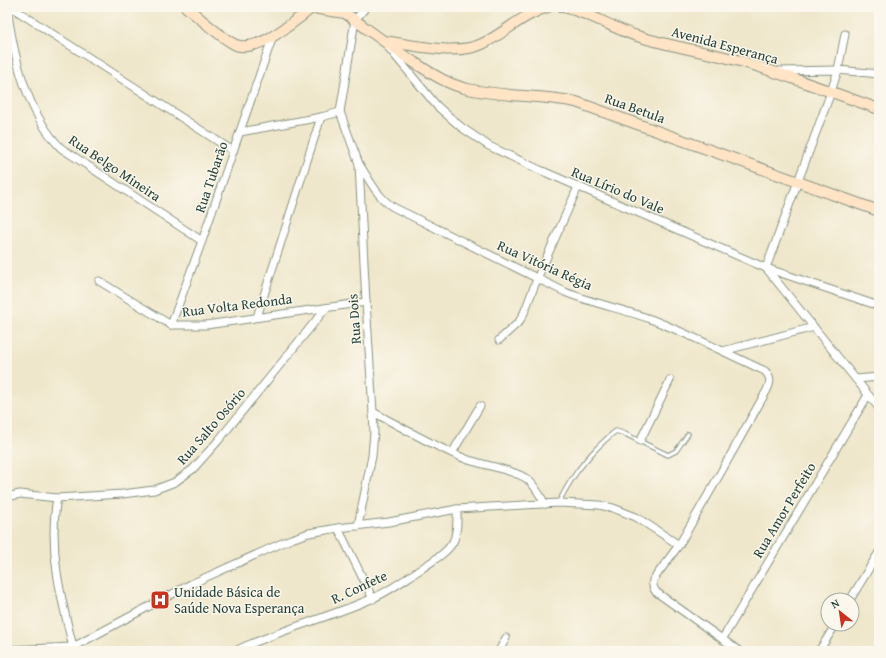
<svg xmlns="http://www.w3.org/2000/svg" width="886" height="658" font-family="'Gentium Book Plus',serif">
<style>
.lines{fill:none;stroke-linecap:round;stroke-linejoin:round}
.lane-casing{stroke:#879280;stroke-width:5.5}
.street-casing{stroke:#879280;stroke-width:9}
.secondary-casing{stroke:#879280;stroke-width:12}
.lane{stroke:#fff;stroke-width:3.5}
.street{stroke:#fff;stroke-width:7}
.secondary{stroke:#ffe4c6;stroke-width:10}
.labels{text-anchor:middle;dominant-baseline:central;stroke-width:3;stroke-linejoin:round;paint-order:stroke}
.street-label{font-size:14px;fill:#1f3d34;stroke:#fbf7ec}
.poi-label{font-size:14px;fill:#1f3d34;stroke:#fbf7ec;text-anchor:start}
</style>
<rect width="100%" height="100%" fill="#fbf7ec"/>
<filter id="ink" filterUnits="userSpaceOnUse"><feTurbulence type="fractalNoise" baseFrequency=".025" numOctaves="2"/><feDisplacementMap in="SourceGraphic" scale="8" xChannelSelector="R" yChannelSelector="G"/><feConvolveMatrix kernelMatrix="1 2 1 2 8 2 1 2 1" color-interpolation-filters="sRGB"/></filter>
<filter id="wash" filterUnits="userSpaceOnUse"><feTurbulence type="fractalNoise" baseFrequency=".012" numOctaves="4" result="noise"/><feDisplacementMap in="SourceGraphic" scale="16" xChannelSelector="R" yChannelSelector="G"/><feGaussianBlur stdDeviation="0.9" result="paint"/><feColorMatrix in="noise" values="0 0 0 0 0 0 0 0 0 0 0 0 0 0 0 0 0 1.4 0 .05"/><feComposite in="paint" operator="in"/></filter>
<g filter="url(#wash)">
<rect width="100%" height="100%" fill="#efe7cb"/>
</g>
<g filter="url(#ink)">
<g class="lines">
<g class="lane-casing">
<path id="lane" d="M 559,502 C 570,480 580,466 597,448 C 603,442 609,436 616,431 L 625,434 L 668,455 L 676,451 L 688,434"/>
</g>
<g class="street-casing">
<g id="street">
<path d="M 7,7 C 13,53 27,114 61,148 L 202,241"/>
<path d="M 11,7 L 233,151"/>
<path d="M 388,47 L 437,106 L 461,127 L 489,146 L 540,170 L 766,268 L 879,306"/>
<path d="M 779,71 L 838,70 L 879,74"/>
<path d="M 240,132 L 321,117 L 340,112"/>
<path d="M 359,164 C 369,179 377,197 393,207 L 565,292 C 594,304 624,309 653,320 C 691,335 728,354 765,371 C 771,378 771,382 767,390 L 712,488 L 679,545 L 653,580 C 652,585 653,588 656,592 L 739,651"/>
<path d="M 766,268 L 831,92 L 838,70 L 845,34"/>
<path d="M 766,268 L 879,408"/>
<path d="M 99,281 L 171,325 L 206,325 L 366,302"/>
<path d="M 257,317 L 321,117"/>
<path d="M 171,325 L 202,241 L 273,36"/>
<path d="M 499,340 L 519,322 L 524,313 L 537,279 L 578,187"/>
<path d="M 723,351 L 814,327"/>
<path d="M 856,379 L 879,377"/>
<path d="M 373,412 C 403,428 435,447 466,459 C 482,465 515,470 527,479 C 535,485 540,495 545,504"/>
<path d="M 640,441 L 670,380"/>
<path d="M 452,453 L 480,406"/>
<path d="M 7,497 L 20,494 L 57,498 L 122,494 L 154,490 L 175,482 L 193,469 L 218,441 L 326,308"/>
<path d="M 57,498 C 48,548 61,598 73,647"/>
<path d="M 358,526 L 372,456 L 374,432 L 373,412 L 366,302 L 359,164 L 340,112 L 355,20 L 366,7"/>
<path d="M 338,528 L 373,599"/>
<path d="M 850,600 L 879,552"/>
<path d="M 723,638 L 868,395"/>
<path d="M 7,650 L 73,647 L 191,584 L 291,539 L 309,533 L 338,528 L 389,522 L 457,509 L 559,503 L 599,505 L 613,508 L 636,517 L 679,545"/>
<path d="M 235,651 C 279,630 327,618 371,599 C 389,592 405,579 421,569 C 432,561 446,554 453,542 C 458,532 457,519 457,509"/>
<path d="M 499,651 L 506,638"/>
<path d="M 819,651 L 836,624"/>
</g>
</g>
<g class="secondary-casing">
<g id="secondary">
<path d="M 186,7 C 199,17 222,39 236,45 C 259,53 294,21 312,8 L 345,13"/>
<path d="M 341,7 L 345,13 C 366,28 387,44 409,59 C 428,71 445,84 468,89 C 503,97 540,95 576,102 L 879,211"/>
<path d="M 563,7 C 590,12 611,28 637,36 C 672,47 708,52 744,62 C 789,76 834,93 879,109"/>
<path d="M 385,41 C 412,45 457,56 482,44 C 505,33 523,14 548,7"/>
</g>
</g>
<use href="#lane" class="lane"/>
<use href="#street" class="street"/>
<use href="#secondary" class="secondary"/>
</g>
</g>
<defs>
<g id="hospital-square" transform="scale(1)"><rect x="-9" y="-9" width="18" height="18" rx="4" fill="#c8321e" stroke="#fbf7ec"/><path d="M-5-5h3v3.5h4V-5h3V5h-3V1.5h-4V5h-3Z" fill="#fff"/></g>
</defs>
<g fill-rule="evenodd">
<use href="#hospital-square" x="160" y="600"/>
</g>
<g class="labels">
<g class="street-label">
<text transform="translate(725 45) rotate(15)">Avenida Esperança</text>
<text transform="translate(635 108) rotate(20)">Rua Betula</text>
<text transform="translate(115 168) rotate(34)">Rua Belgo Mineira</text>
<text transform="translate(211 177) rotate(-71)">Rua Tubarão</text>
<text transform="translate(618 190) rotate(23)">Rua Lírio do Vale</text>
<text transform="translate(545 265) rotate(24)">Rua Vitória Régia</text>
<text transform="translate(237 305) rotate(-7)">Rua Volta Redonda</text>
<text transform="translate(354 319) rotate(-94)">Rua Dois</text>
<text transform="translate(211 426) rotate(-49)">Rua Salto Osório</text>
<text transform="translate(784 510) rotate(-59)">Rua Amor Perfeito</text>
<text transform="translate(359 587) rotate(-25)">R. Confete</text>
</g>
<g class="poi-label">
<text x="174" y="592">Unidade Básica de<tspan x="174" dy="16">Saúde Nova Esperança</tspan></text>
</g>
</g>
<rect width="886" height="658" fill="none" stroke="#fbf7ec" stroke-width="24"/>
<g transform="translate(840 612) rotate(330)"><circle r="19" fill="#fbf7ec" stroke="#a3ada2"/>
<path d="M0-3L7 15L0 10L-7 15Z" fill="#c8321e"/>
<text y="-6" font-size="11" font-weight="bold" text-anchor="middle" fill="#1f3d34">N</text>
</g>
</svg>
